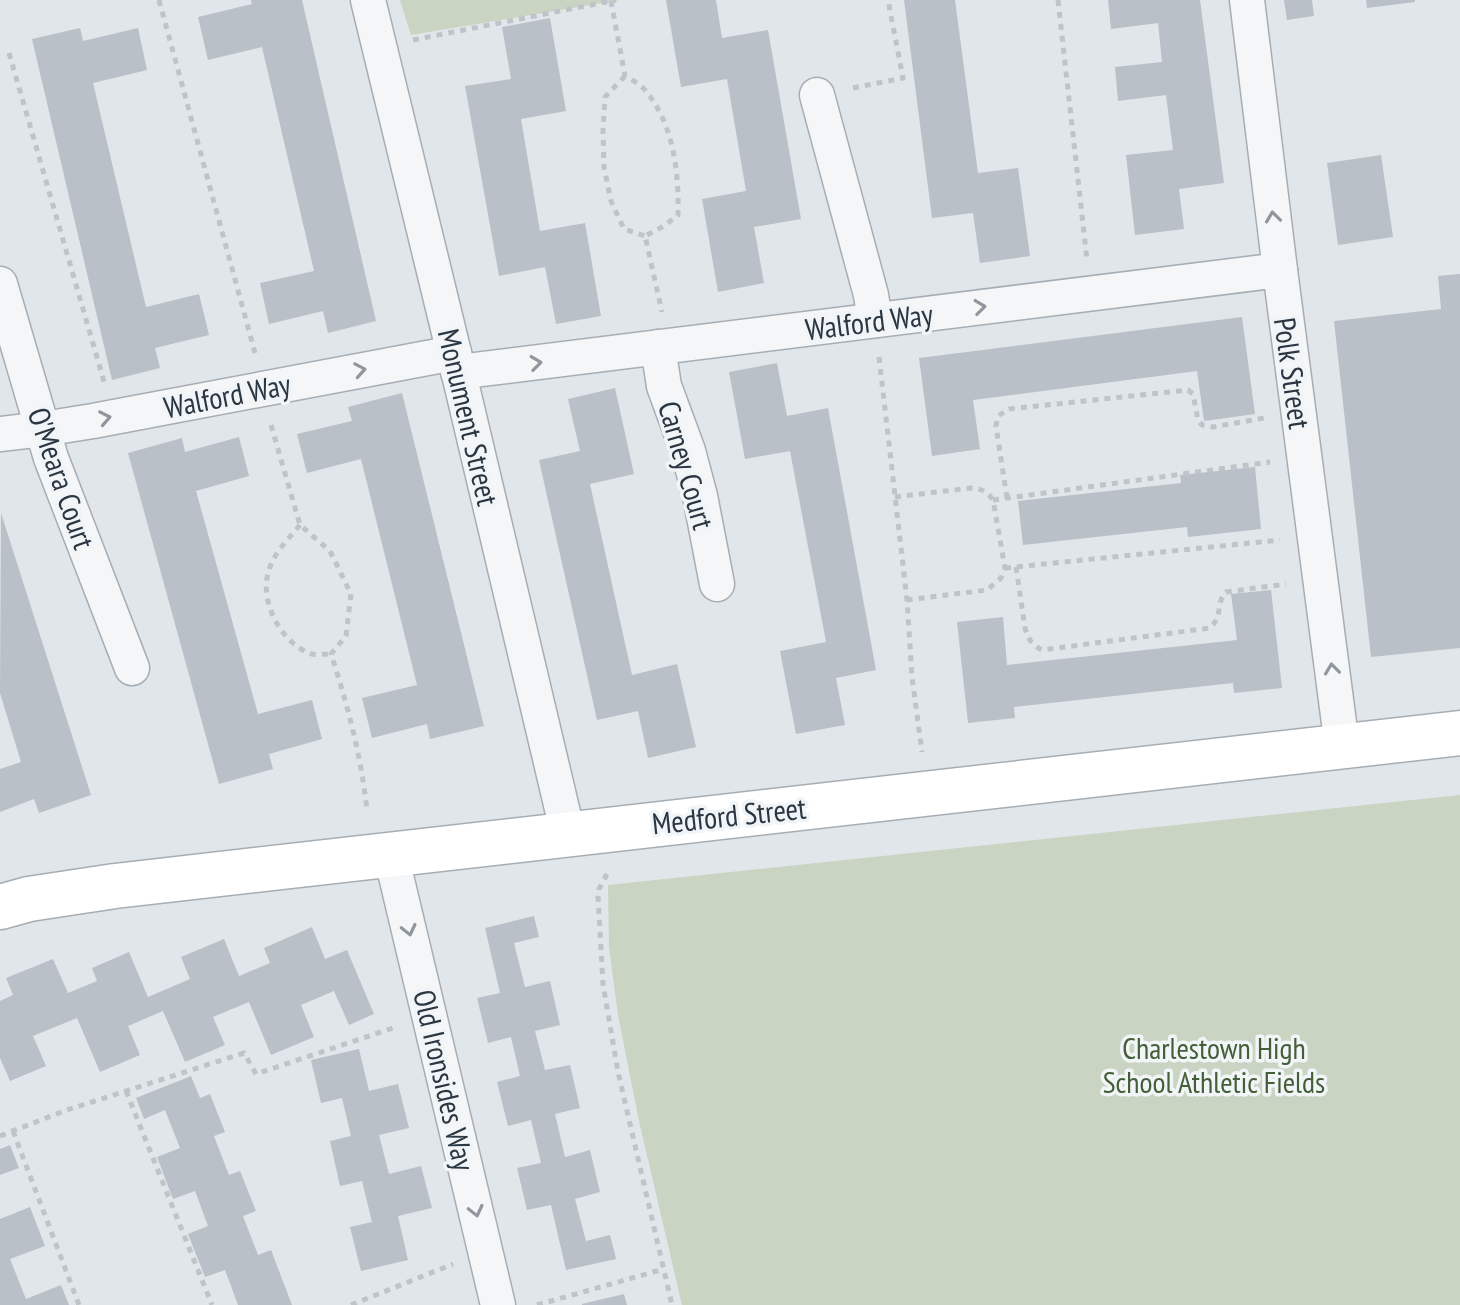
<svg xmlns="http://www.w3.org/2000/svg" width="1460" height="1305" font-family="'PT Sans Narrow',sans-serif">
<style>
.green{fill:#cad4c3}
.building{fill:#b9c0c7}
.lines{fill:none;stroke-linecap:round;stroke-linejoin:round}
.street-casing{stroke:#a6aeb4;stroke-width:37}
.secondary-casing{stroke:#a6aeb4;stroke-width:47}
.path{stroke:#bfc4c9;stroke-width:5;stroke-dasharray:6 6;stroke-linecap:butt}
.street{stroke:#f4f6f8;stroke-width:34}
.secondary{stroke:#fff;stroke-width:44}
.oneway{stroke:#8f969d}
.labels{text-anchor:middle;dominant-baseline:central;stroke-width:7;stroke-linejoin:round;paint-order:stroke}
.street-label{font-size:30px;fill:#2a3642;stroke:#f1f5f7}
.park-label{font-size:30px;fill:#445e37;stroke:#f1f5f7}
</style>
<rect width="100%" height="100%" fill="#e1e6ea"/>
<g class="green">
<path d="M 400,0 L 620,0 L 411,35 Z"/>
<path d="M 1460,795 L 1460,1305 L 682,1305 L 639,1121 L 618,1015 L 609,947 L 608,885 Z"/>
</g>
<g class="building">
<path d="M 251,0 L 302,0 L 376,321 L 328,333 L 323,311 L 269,324 L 260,283 L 314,271 L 262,47 L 208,60 L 198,17 L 252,4 Z"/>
<path d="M 666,0 L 716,0 L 722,38 L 768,30 L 801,219 L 754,227 L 764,283 L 718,292 L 702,199 L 746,191 L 727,79 L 681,87 Z"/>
<path d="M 904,0 L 955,0 L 978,173 L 1018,168 L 1030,256 L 980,263 L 973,213 L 932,218 Z"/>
<path d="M 1108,0 L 1200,0 L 1224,183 L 1179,189 L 1184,229 L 1135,235 L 1126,155 L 1173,150 L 1166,95 L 1118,101 L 1115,67 L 1162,62 L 1158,23 L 1111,29 Z"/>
<path d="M 1284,0 L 1312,0 L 1314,16 L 1287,20 Z"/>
<path d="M 1366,0 L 1415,0 L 1415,2 L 1367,8 Z"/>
<path d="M 550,18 L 566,111 L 521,119 L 540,231 L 585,223 L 601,316 L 556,324 L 545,267 L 499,276 L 465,86 L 511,79 L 502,27 Z"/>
<path d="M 80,28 L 83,41 L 138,28 L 147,70 L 93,83 L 146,307 L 199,294 L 209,335 L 155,348 L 160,368 L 112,380 L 32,39 Z"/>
<path d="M 1381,155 L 1393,237 L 1338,245 L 1327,163 Z"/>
<path d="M 1460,274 L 1460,648 L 1371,657 L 1334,321 L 1441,309 L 1438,276 Z"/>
<path d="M 1242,317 L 1255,414 L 1204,421 L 1197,371 L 973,400 L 980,449 L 932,456 L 919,358 Z"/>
<path d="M 777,363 L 787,416 L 828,408 L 876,670 L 836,678 L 845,725 L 796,734 L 780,651 L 826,642 L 790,451 L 745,459 L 729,372 Z"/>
<path d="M 615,388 L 634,474 L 590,484 L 632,675 L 677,664 L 696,747 L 648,758 L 638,711 L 597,720 L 539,460 L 580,451 L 568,399 Z"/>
<path d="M 402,393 L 484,726 L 430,739 L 427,724 L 372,738 L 362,698 L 417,685 L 361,459 L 307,473 L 297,434 L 352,421 L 348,407 Z"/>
<path d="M 239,437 L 249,476 L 196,491 L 258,714 L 312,700 L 322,739 L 269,754 L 273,769 L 219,784 L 128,453 L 182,438 L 185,452 Z"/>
<path d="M 1255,467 L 1261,529 L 1188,537 L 1187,527 L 1023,545 L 1018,501 L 1181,483 L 1180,475 Z"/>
<path d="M 1,513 L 91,795 L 39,813 L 34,799 L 0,812 L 0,769 L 21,762 L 0,693 Z"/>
<path d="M 1271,590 L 1282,688 L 1234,693 L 1233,683 L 1014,707 L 1015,718 L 968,723 L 957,622 L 1003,617 L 1007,665 L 1237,640 L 1231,594 Z"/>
<path d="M 534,916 L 539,937 L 514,943 L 525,987 L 550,981 L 560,1025 L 535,1031 L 545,1070 L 570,1065 L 580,1108 L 555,1114 L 565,1157 L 590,1150 L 600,1192 L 575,1199 L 586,1241 L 610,1235 L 616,1259 L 566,1270 L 551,1205 L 527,1210 L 517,1168 L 541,1163 L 531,1120 L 508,1126 L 497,1082 L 520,1076 L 511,1037 L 488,1043 L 477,998 L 500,993 L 485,928 Z"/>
<path d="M 312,927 L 325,959 L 347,950 L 374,1014 L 349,1025 L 334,991 L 301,1005 L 314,1037 L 271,1055 L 249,1002 L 213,1017 L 225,1045 L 185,1062 L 163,1011 L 128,1026 L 140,1055 L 100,1072 L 77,1018 L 33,1036 L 46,1066 L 10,1081 L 0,1058 L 0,1001 L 13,995 L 6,978 L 53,959 L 68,993 L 97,981 L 92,968 L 129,952 L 148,997 L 190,979 L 181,957 L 224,939 L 239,976 L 270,963 L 264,948 Z"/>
<path d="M 359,1049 L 369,1091 L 398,1084 L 409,1128 L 379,1135 L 389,1174 L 421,1166 L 432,1208 L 398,1216 L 408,1260 L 361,1271 L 350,1227 L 372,1222 L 362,1181 L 340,1186 L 330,1141 L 351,1136 L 342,1098 L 321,1103 L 311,1060 Z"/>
<path d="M 191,1076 L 200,1098 L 210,1094 L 225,1132 L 214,1136 L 229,1175 L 240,1171 L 256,1211 L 243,1216 L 258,1255 L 271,1250 L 292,1305 L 238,1305 L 225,1270 L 205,1277 L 188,1234 L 208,1226 L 195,1191 L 173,1199 L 157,1157 L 180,1148 L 165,1110 L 144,1119 L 136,1098 Z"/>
<path d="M 10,1145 L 19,1168 L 0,1175 L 0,1149 Z"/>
<path d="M 30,1207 L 45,1246 L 10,1259 L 26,1299 L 61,1285 L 69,1305 L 0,1305 L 0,1219 Z"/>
<path d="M 624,1294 L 627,1305 L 582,1305 L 582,1304 Z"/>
</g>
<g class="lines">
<g class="street-casing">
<g id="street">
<path d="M 368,0 L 454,353 L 568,834"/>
<path d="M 1247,0 L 1280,270 L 1342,746"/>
<path d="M 817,95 L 871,295 L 875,320"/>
<path d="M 0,284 L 51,458 L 132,668"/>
<path d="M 658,347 L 664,386 L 688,451 L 700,496 L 717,584"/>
<path d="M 458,372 L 1280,270"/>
<path d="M 0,434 L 43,429 L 93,421 L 454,353"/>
<path d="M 391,855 L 498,1305"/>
</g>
</g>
<g class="secondary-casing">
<path id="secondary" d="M 0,907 L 29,899 L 115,886 L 1460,733"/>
</g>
<g class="path">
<path d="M 159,0 L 255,353"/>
<path d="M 1058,0 L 1087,260"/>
<path d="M 611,1 L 625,76 C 632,80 640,84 645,90 C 674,124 679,173 678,215 L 664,226 L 645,236 L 662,312"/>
<path d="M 413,40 L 616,0"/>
<path d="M 9,53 L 105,385"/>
<path d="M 625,76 L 605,97 L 603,130 L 604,167 L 611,201 L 624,229 L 645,236"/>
<path d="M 853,88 L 903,78 L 888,0"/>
<path d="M 879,357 L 907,600 L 912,677 L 922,752"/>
<path d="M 271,425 L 300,525 L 330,551 L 351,594 L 346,636 L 331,654 C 348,706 361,756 367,810"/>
<path d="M 895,497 L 971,488 C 982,489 987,491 993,500 L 1005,568 L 1001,578 L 987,590 L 907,600"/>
<path d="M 1007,498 L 996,426 L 998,416 L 1009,409 L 1188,390 L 1193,394 L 1198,420 L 1202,425 L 1213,427 L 1264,418"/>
<path d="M 993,500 L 1270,462"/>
<path d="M 300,525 C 286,542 271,555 267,578 C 262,606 283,645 312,654 C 318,655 325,654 331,654"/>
<path d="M 1016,567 L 1025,628 C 1028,639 1032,645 1042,650 L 1210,628 C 1224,615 1215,603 1226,592 L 1286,584"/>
<path d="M 1005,568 L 1280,540"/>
<path d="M 607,874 L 599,889 L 598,896 L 603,984 L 618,1072 L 672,1305"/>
<path d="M 126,1091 L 212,1305"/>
<path d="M 13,1131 L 79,1305"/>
<path d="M 0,1136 L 64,1111 L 244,1053 L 256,1074 L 396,1027"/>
<path d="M 351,1305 L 453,1264"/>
<path d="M 537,1305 L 664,1269"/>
</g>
<use href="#street" class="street"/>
<use href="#secondary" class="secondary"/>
</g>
<defs><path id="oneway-chevron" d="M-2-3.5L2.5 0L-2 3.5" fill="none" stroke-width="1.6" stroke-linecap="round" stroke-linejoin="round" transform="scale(2)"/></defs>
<g class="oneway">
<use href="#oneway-chevron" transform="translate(1273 217) rotate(-97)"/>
<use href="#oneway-chevron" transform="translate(980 307) rotate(-7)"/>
<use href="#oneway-chevron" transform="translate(536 363) rotate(-7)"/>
<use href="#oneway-chevron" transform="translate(360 370) rotate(-10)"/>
<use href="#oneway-chevron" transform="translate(105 418) rotate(-11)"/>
<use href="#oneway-chevron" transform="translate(1332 669) rotate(-97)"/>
<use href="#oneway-chevron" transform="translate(409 930) rotate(77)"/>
<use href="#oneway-chevron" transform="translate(476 1211) rotate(77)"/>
</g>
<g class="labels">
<g class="street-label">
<text transform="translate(869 321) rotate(-7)">Walford Way</text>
<text transform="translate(1293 373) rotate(82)">Polk Street</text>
<text transform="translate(227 395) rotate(-11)">Walford Way</text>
<text transform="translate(469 417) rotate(77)">Monument Street</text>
<text transform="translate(687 465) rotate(74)">Carney Court</text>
<text transform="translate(62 478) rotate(71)">O'Meara Court</text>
<text transform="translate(729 815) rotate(-6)">Medford Street</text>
<text transform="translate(445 1080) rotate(77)">Old Ironsides Way</text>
</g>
<g class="park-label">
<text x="1214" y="1047">Charlestown High<tspan x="1214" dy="34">School Athletic Fields</tspan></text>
</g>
</g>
</svg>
